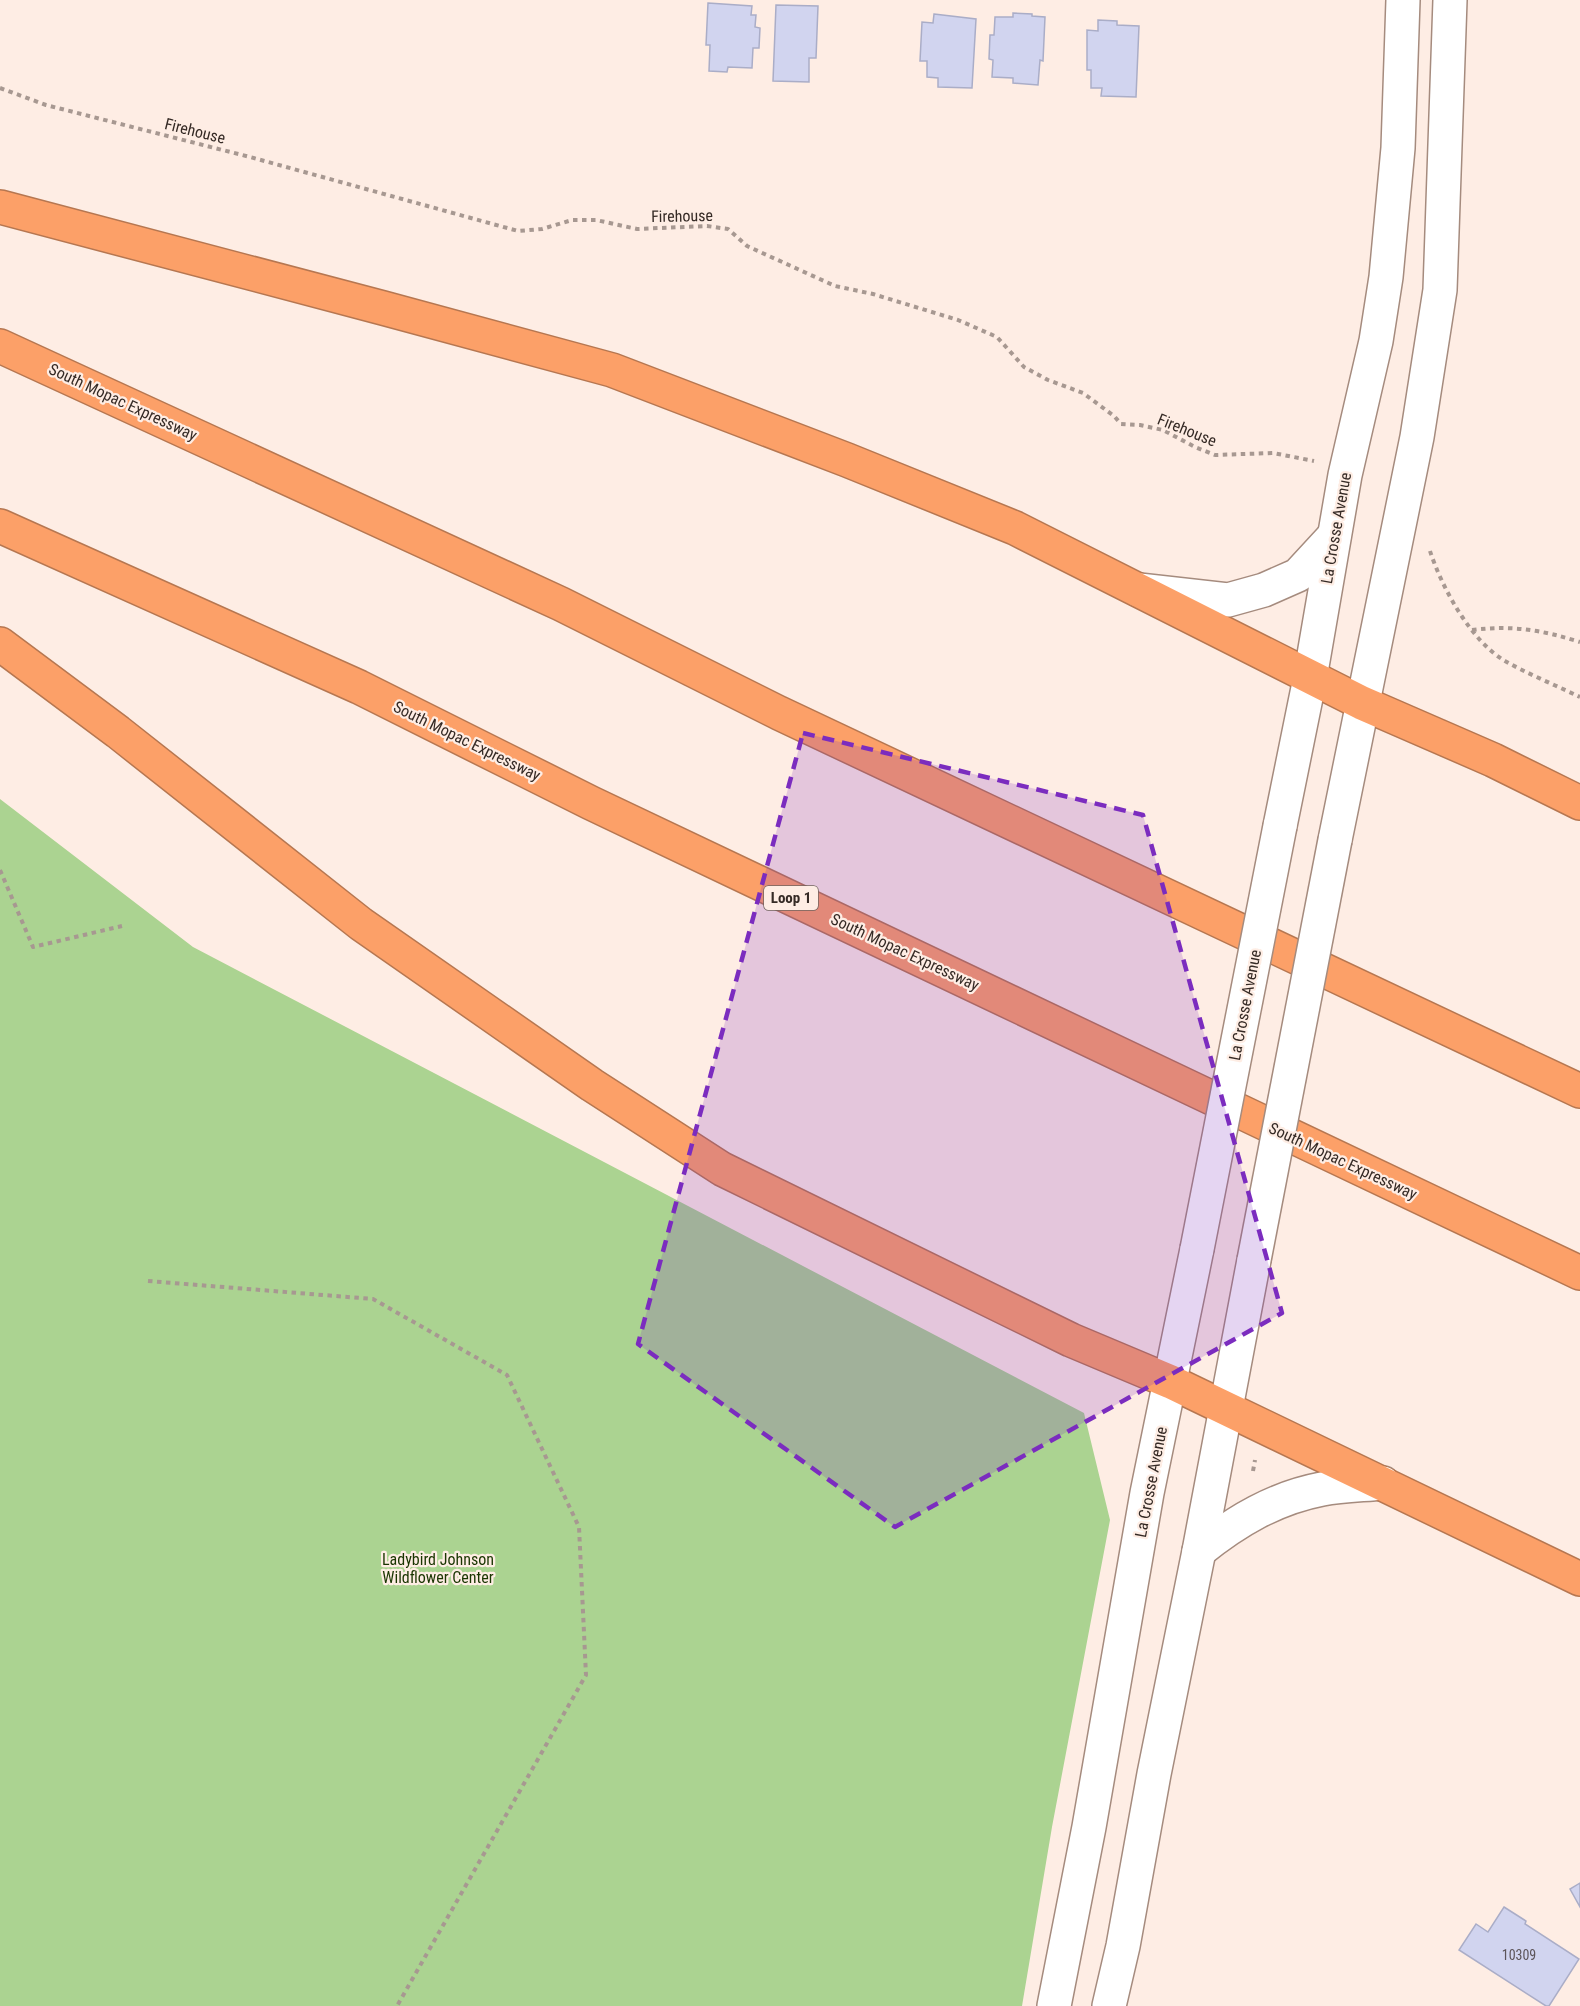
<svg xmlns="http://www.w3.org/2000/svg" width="1580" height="2006" font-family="'Roboto Condensed',sans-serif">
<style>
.green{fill:#abd391}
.building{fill:#d1d4ef;stroke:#aaadc7;stroke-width:1.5}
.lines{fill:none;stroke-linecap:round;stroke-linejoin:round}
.tertiary-casing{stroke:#a58b7e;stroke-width:36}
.motorway-casing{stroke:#b67751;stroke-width:36}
.path{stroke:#a79891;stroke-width:4;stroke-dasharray:4.5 4.5;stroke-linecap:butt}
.tertiary{stroke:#fff;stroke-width:33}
.motorway{stroke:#fca068;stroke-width:33}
.tertiary-bridge-casing{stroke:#a58b7e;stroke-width:36;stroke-linecap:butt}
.tertiary-bridge{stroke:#fff;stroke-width:33}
.marked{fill:#7b2cbf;fill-opacity:0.2;stroke:#7b2cbf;stroke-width:4.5;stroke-dasharray:12 8;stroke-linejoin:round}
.labels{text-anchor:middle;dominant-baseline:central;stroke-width:4.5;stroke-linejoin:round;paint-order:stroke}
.number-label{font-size:14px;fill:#5c5458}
.shield{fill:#feede4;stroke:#71645e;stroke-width:1.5}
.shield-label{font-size:15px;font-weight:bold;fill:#352a25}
.street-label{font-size:16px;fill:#352a25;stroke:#feede4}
.park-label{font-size:16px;fill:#193500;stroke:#feede4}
</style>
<rect width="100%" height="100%" fill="#feede4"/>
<path class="green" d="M 0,799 L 193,947 L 1084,1413 L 1110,1520 L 1052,1827 L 1022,2006 L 0,2006 Z"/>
<g class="building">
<path d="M 708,3 L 752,6 L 751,15 L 756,15 L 755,27 L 760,28 L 759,48 L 753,48 L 752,68 L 728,67 L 727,72 L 709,71 L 710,45 L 706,45 Z"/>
<path d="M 776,5 L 818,6 L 816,58 L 809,58 L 809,82 L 773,81 Z"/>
<path d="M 1013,13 L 1032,14 L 1032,16 L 1045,17 L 1043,61 L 1040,60 L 1038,85 L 1013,83 L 1013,78 L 992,77 L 993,60 L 989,59 L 990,35 L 994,35 L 995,17 L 1013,17 Z"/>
<path d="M 934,14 L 976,19 L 972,88 L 938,87 L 938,78 L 927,77 L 927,61 L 920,61 L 922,22 L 933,23 Z"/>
<path d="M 1098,20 L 1117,21 L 1117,25 L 1139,26 L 1136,97 L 1101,96 L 1102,88 L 1091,88 L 1091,70 L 1087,70 L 1087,30 L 1098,31 Z"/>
<path d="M 1580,1883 L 1580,1907 L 1570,1889 Z"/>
<path d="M 1504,1907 L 1526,1921 L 1525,1924 L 1579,1959 L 1549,2006 L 1546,2006 L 1459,1950 L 1476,1924 L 1488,1932 Z"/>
</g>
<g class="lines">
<g class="tertiary-casing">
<g id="tertiary">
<path d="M 1139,590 L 1228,600 L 1264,590 L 1298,575 L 1334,536"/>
<path d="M 1280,826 L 1310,678 L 1345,475 L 1376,341 L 1386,277 L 1398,148 L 1403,0"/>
<path d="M 1335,840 L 1417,437 L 1440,290 L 1450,0"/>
<path d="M 1199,1551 C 1236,1521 1275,1498 1322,1489 C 1342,1485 1363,1485 1383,1483"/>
<path d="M 1054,2006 L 1089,1827 L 1147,1493 L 1197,1249"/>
<path d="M 1109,2006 L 1123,1946 L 1154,1774 L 1199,1551 L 1254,1260"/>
</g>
</g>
<g class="motorway-casing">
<g id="motorway">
<path d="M 0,207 L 383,308 L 612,370 L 847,460 L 1015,528 L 1362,703 L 1493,760 L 1580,803"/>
<path d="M 0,346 L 561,604 L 779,713 L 1580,1091"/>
<path d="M 0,526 L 359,687 L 591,803 L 1580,1273"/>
<path d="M 0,644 L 118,732 L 361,924 L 592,1085 L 722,1169 L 1071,1340 L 1171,1382 L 1580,1579"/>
</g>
</g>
<g class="path">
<path d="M 0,88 L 46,105 L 250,157 L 518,231 L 542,229 L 572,220 L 596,220 L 637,229 L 707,226 L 728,229 L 747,246 L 835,286 L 873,294 L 958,320 L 997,337 L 1024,367 L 1048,380 L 1083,393 L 1114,416 L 1121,424 L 1140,425 L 1163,430 L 1195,447 L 1215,455 L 1273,453 L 1314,461"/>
<path d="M 1430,551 C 1442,588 1471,641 1505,661 C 1528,674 1555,685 1580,697"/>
<path d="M 1472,630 C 1512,625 1542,630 1580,642"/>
<path d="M 0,870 L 33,947 L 122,926"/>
<path d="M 148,1281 L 373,1299 L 507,1375 L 579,1527 L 586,1675 L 397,2006"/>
<path d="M 1253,1471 L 1255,1460"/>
</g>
<use href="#tertiary" class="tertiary"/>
<use href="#motorway" class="motorway"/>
<g class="tertiary-bridge-casing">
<g id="tertiary-bridge">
<path d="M 1197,1249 L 1280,826"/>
<path d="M 1254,1260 L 1335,840"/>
</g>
</g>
<use href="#tertiary-bridge" class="tertiary-bridge"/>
</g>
<path class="marked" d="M 803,733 L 1143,815 L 1282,1313 L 895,1527 L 638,1344 Z"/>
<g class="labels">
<g class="number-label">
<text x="1519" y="1955">10309</text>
</g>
<rect class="shield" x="764" y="886" width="54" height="24" rx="4.5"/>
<g class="shield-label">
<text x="791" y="898">Loop 1</text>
</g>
<g class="street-label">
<text transform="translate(195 131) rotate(14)">Firehouse</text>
<text transform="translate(682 216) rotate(-1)">Firehouse</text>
<text transform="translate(123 402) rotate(25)">South Mopac Expressway</text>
<text transform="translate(1187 430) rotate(22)">Firehouse</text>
<text transform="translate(1336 528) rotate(-80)">La Crosse Avenue</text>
<text transform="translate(467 741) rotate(26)">South Mopac Expressway</text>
<text transform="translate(905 952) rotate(25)">South Mopac Expressway</text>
<text transform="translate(1245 1005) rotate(-79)">La Crosse Avenue</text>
<text transform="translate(1343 1161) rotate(25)">South Mopac Expressway</text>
<text transform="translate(1151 1482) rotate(-79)">La Crosse Avenue</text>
</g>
<g class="park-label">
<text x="438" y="1559">Ladybird Johnson<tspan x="438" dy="18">Wildflower Center</tspan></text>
</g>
</g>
</svg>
